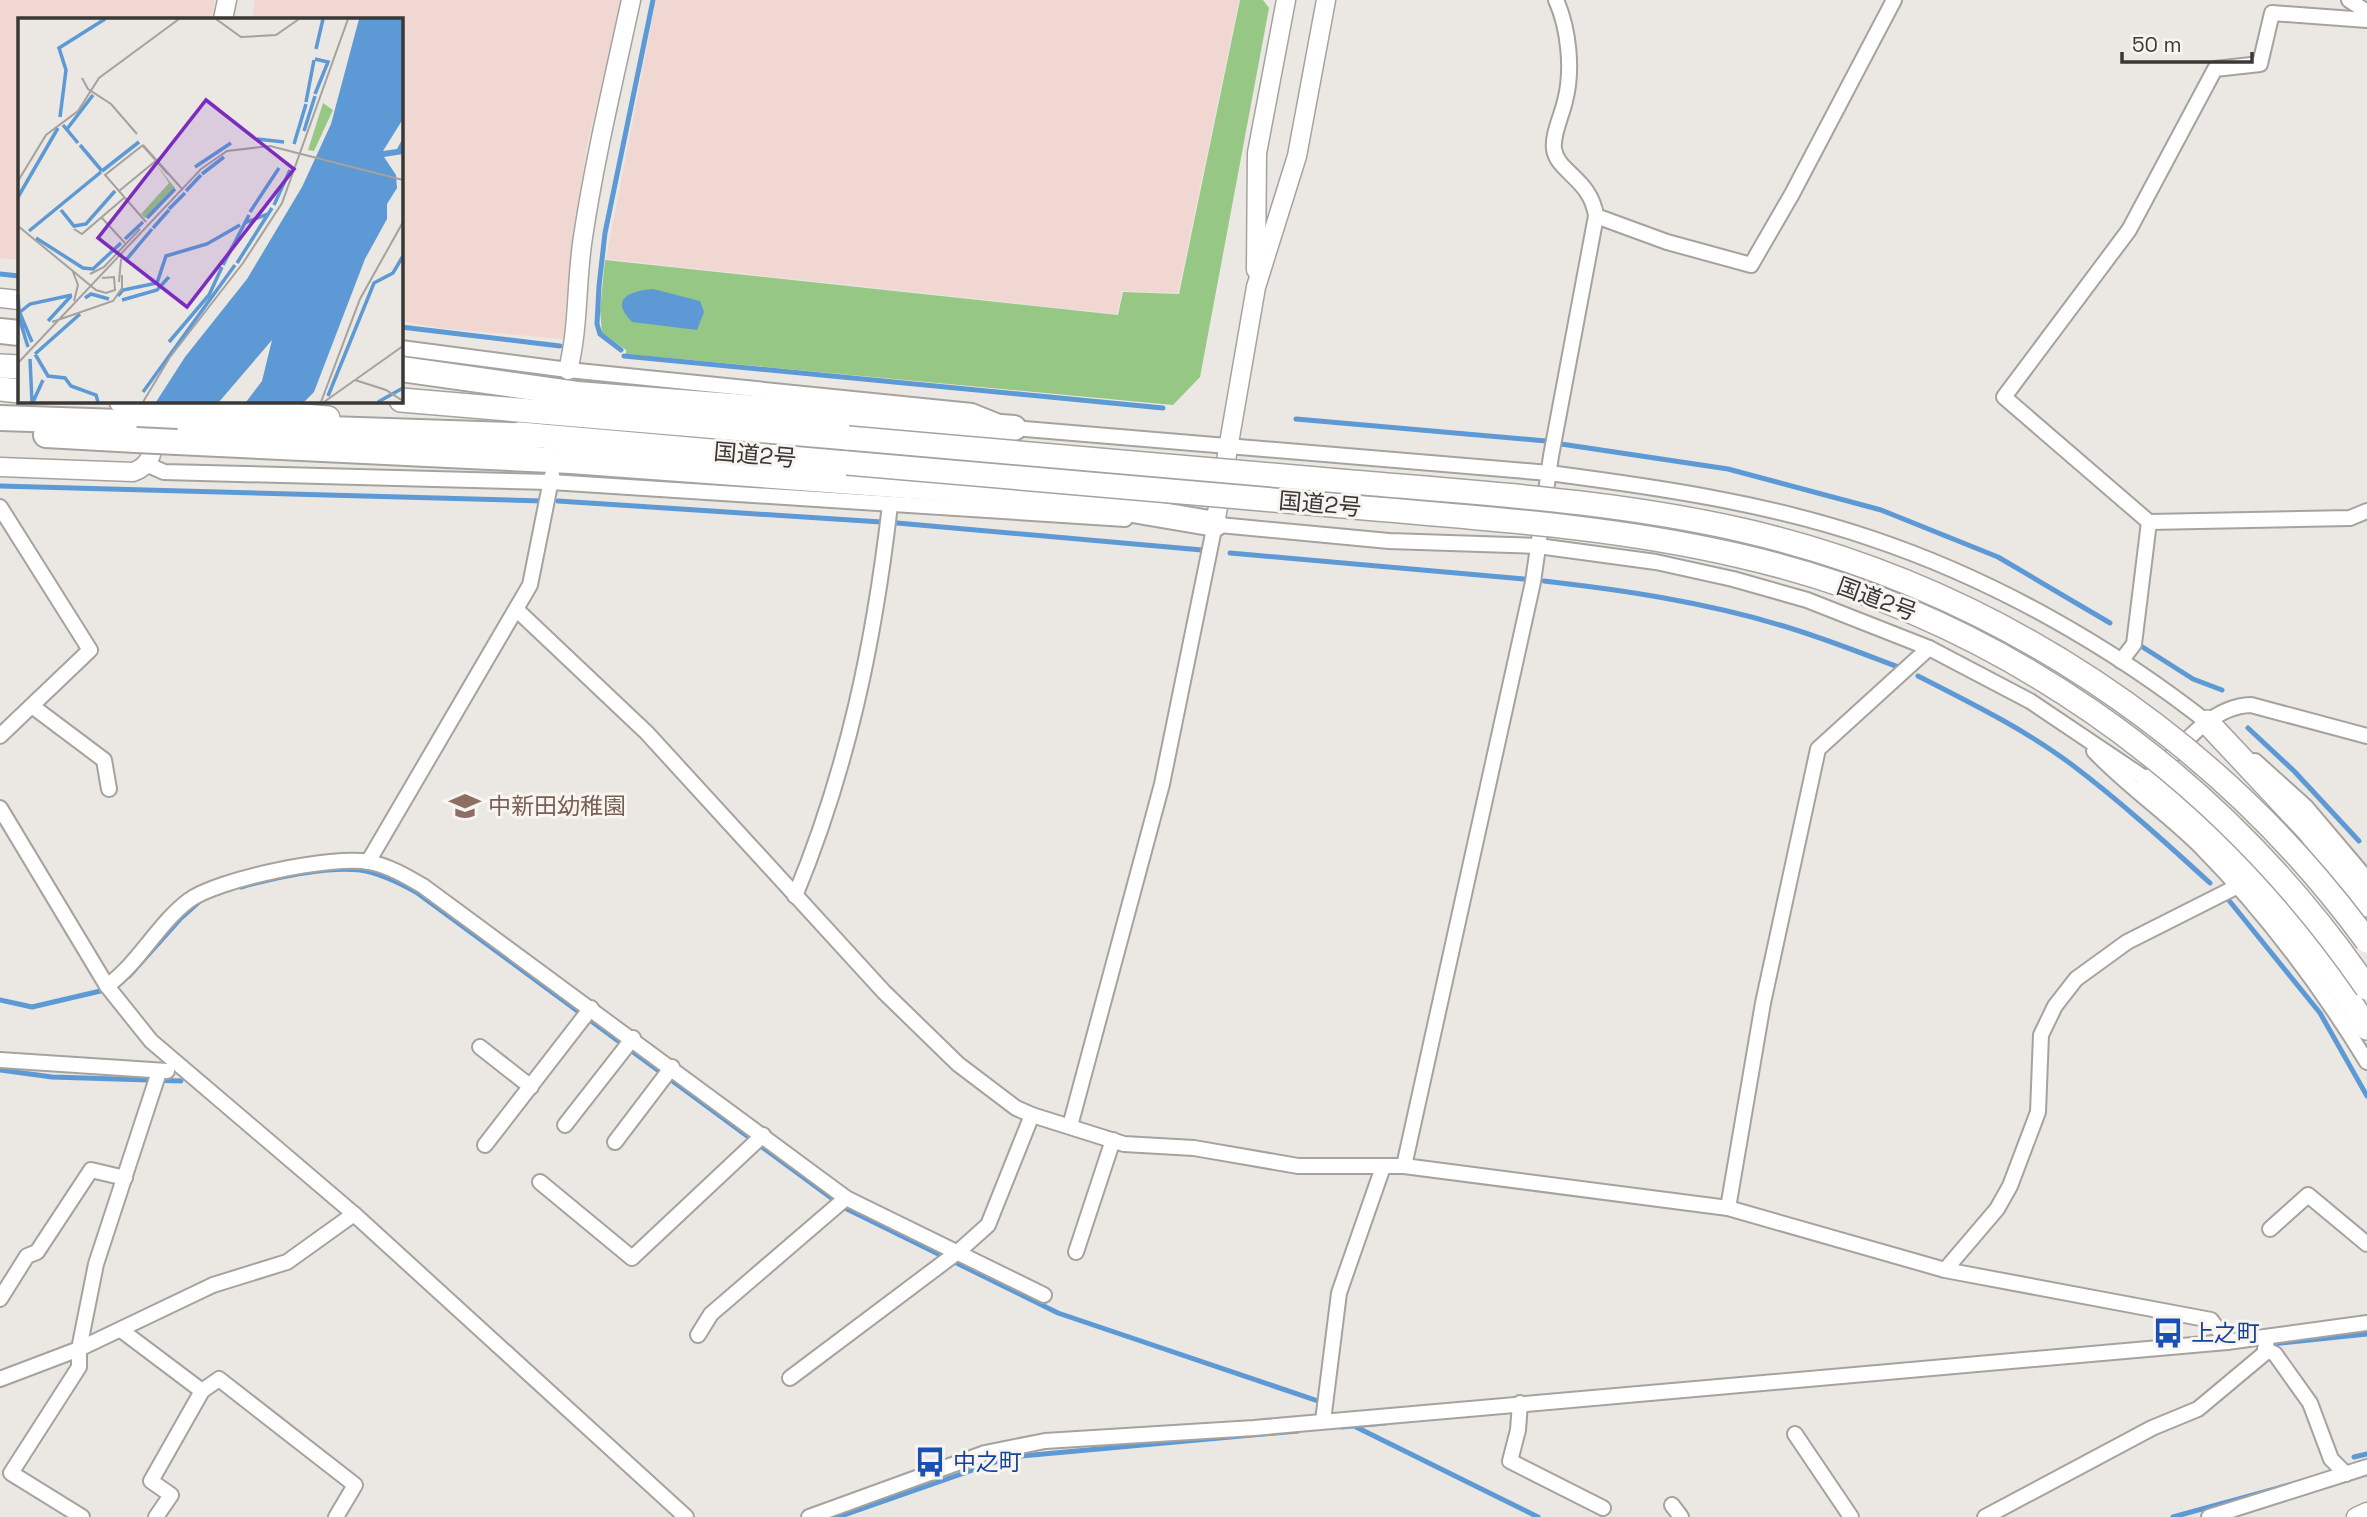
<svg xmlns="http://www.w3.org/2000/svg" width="2367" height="1517" font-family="'Space Grotesk','Noto Sans JP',sans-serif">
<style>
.industrial{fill:#f1d7d2}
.green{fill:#97c784}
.water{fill:#5d99d5}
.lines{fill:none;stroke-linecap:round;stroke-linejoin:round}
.stream{stroke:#5d99d5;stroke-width:5}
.minor-casing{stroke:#a6a39f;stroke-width:18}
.tertiary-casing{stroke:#a6a39f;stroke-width:21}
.trunk-casing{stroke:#a6a39f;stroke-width:26}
.motorway-casing{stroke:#a6a39f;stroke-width:28}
.minor{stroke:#fff;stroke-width:14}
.tertiary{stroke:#fff;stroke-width:18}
.trunk{stroke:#fff;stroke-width:23}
.motorway{stroke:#fff;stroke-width:24}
.trunk-bridge-casing{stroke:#a6a39f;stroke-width:26;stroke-linecap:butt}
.motorway-bridge-casing{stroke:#a6a39f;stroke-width:28;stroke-linecap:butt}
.trunk-bridge{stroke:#fff;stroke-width:23}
.motorway-bridge{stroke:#fff;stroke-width:24}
.labels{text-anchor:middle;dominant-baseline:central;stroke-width:6;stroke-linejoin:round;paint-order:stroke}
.street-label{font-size:23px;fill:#3a3836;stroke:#f8f4f0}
.education-label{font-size:23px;fill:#785e54;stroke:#f8f4f0;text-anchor:start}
.transit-label{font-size:23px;fill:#164399;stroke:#f8f4f0;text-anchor:start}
.inset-river{fill:none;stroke:#5d99d5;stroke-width:3.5}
.inset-road{fill:none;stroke:#a4a19e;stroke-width:2}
.view{fill:#7b2cbf;fill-opacity:0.15;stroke:#7b2cbf;stroke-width:3.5}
.inset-edge{fill:none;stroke:#3a3836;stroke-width:3.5}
</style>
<rect width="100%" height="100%" fill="#ebe7e3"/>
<g class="industrial">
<path d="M 0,0 L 215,0 L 212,19 L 19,19 L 19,260 L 0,258 Z"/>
<path d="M 255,0 L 621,0 L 588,141 L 573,230 L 563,339 L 438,328 L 401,321 L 401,19 L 252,19 Z"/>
<path d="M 656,0 L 1239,0 L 1178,293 L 1122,291 L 1117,314 L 606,259 Z"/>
</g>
<path class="green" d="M 1240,0 L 1263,0 L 1269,8 L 1200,377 L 1173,405 L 626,354 L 626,350 L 602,333 L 600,310 L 605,260 L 1118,315 L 1123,292 L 1179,294 Z"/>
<path class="water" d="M 653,289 L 700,301 L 704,312 L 697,330 L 632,322 C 609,299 629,291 653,289 Z"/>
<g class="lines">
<g class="stream">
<path d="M 0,274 L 19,276"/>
<path d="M 401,327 L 560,346"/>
<path d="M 621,350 L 600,334 L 597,324 L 599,286 L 605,233 L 653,0"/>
<path d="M 624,356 L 1163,408"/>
<path d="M 1296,419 L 1546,441"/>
<path d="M 1561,444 L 1728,469 L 1881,510 L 1998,557 L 2110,623"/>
<path d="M 0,486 L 542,501"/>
<path d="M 558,501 L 881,522"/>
<path d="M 897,523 L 1202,550"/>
<path d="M 1230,553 L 1524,579"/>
<path d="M 1544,581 C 1623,590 1703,602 1780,625 C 1821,637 1861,653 1901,668"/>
<path d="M 2141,646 L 2193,679 L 2222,690"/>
<path d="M 1918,676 C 1971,703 2024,729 2071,764 C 2120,801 2165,842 2210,883"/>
<path d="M 2248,728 L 2294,771 L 2359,841"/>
<path d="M 241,887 C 273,878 327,866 360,870 C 380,873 398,882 416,892 L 845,1208 L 1058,1313 L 1321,1402"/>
<path d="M 2227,898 L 2320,1013 L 2367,1096"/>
<path d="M 129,976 L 180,919 L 199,902"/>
<path d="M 0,1000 L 32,1007 L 109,989"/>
<path d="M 0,1070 L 52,1077 L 181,1081"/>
<path d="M 2271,1344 L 2367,1334"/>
<path d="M 1342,1427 L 1385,1423"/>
<path d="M 1356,1427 L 1538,1517"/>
<path d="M 2354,1457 L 2367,1454"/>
<path d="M 838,1517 L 1010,1457 L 1298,1431"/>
<path d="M 2173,1517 L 2300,1482"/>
</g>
<g class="minor-casing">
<g id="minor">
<path d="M 2349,0 L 2367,12"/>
<path d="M 1596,216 L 1667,242 L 1751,265 L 1792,194 L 1894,0"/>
<path d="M 401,348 L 568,370 L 972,411 L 1014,428 L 1549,473 C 1656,487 1767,503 1870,538 C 1993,579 2111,646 2212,726"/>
<path d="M 146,464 L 164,472 L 551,482 L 1125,519"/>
<path d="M 0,507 L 90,650 L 0,736"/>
<path d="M 2149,522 L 2004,397 L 2129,230 L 2215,69 L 2260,64 L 2272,13 L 2367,20"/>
<path d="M 1209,524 L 1389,541 L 1538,546 L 1656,562 L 1733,579 L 1807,600 L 1929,648 L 2030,701 L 2149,781 C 2177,752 2208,706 2251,705 L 2367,736"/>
<path d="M 517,610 L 647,733 L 884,992 L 958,1064 L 1016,1108 L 1032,1115 L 1124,1144 L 1194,1148 L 1298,1166 L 1404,1166 L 1728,1208 L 1945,1270 L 2211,1320 L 2227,1342"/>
<path d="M 2121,661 L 2134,644 L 2149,522 L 2350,518 L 2367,511"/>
<path d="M 32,706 L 104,760 L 109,789"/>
<path d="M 2094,751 C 2127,786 2167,813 2201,847 C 2265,912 2320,985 2367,1062"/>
<path d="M 2255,761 L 2306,807 L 2367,879"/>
<path d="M 0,808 L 107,986 L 151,1041 L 354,1214 L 686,1517"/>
<path d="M 368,862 L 530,585 L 552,475"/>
<path d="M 795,896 C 848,768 874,643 890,505"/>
<path d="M 107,986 C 139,963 157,925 188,901 C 217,879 334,855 369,862 C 389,866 406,876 423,886 L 846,1198 L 1044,1295"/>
<path d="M 480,1047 L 531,1087"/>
<path d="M 0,1060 L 167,1071"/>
<path d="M 565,1125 L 633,1038"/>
<path d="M 1070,1126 L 1162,784 L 1215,524"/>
<path d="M 615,1142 L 672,1067"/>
<path d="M 485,1145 L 591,1008"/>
<path d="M 1404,1166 L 1533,582 L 1551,456 L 1596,216 C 1591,179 1557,172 1554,149 C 1552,135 1562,115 1565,101 C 1573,71 1569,29 1556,0"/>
<path d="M 540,1182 L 632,1258 L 763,1135"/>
<path d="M 1728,1208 L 1763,1003 L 1818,749 L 1929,648"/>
<path d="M 2270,1229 L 2308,1195 L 2367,1244"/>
<path d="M 1076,1252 L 1113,1140"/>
<path d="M 1945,1270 L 1997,1209 L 2010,1186 L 2038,1112 L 2041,1035 L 2055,1006 L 2076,979 L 2127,942 L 2238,886"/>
<path d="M 0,1299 L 27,1256 L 37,1252 L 91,1170 L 125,1178"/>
<path d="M 121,1330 L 202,1391 L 219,1379 L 355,1485 L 336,1517"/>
<path d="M 698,1335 L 711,1314 L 846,1198"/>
<path d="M 2265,1349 L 2275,1354 L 2310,1403 L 2331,1459 L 2346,1474"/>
<path d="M 790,1378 L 959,1251 L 988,1225 L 1032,1115"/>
<path d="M 0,1379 L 79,1349 L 213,1285 L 287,1262 L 354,1214"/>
<path d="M 1520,1403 L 1518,1430 L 1510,1461 L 1603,1508"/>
<path d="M 1323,1421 L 1339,1293 L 1383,1167"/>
<path d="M 1795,1434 L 1851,1517"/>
<path d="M 1672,1505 L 1681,1517"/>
<path d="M 82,1517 L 11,1473 L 79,1367 L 79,1349 L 96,1264 L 159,1072"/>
<path d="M 156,1517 L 171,1495 L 151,1481 L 202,1391"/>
<path d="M 809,1517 L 985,1453 L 1045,1441 L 1254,1428 L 2227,1342 L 2367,1323"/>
<path d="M 1985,1517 L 2152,1428 L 2198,1409 L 2265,1353 L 2267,1338"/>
<path d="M 2209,1517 L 2367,1467"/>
</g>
</g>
<g class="tertiary-casing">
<g id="tertiary">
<path d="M 223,19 L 227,0"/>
<path d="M 1256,270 L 1257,153 L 1286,0"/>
<path d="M 0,298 L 19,300"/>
<path d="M 568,370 C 579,327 576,281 583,237 C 595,157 614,79 631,0"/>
<path d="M 0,467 L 133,472 C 151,466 153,452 154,435"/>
<path d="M 1215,524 L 1256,287 L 1297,156 L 1326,0"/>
<path d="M 2356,1517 L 2367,1512"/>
</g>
</g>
<g class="trunk-casing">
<g id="trunk">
<path d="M 0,366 L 19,367"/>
<path d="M 0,389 L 19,391"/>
<path d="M 401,400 L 848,438"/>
<path d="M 121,401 L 328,418"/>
<path d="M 519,434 L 847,463"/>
<path d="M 2207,722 L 2309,831 L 2367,905"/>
<path d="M 2149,781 C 2232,852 2309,934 2367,1028"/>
</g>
</g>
<g class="motorway-casing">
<g id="motorway">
<path d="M 0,331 L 19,333"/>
<path d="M 401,369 L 577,394 L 1014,428"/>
<path d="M 0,418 L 536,436"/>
<path d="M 46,435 L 136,440"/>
<path d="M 177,442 L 571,461 L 1056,497 L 1215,524"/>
</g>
</g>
<use href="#minor" class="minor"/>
<use href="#tertiary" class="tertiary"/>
<use href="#trunk" class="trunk"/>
<use href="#motorway" class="motorway"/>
<g class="trunk-bridge-casing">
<g id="trunk-bridge">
<path d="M 848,438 C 1012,452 1176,466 1340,481 C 1475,493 1613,500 1746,531 C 1994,589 2217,736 2367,941"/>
<path d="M 847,463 C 1012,477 1178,492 1343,506 C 1474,518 1607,525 1736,555 C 1994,613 2218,771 2367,988"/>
</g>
</g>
<g class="motorway-bridge-casing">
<path id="motorway-bridge" d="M 136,440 L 177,442"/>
</g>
<use href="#trunk-bridge" class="trunk-bridge"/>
<use href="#motorway-bridge" class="motorway-bridge"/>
</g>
<defs>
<g id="school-bare" transform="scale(2.415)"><path d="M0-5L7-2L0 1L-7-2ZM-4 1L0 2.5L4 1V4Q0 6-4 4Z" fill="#8d6e63" stroke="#f8f4f0" stroke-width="2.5" paint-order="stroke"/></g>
<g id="bus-bare" transform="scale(2.415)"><path d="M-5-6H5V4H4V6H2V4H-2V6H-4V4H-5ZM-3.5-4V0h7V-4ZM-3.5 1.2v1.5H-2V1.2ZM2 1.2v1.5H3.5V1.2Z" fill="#1a4fb4" stroke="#f8f4f0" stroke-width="2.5" paint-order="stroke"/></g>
</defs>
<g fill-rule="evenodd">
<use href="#school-bare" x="465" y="806"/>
<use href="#bus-bare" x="2168" y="1333"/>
<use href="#bus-bare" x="930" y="1462"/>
</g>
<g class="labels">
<g class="street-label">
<text transform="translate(755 455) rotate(5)">国道2号</text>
<text transform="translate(1320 504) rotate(5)">国道2号</text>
<text transform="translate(1877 599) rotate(20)">国道2号</text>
</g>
<g class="education-label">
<text x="488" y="806">中新田幼稚園</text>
</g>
<g class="transit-label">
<text x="2191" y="1333">上之町</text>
<text x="953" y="1462">中之町</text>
</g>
</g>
<g transform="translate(18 18)">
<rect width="385" height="385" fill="#ebe7e3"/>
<path d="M 305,85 L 315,92 L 296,133 L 290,132 ZM 138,146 L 157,170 L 127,200 L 123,196 L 151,165 Z" fill="#97c784"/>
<path d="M 341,1 L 385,1 L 385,101 L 365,133 L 379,131 L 385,120 L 385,136 L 366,139 L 378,157 L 379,170 L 369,186 L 369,201 L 347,241 L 296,374 L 286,384 L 228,384 L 244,363 L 254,322 L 201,384 L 138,384 L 167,339 L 229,261 L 284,169 L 313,106 Z" fill="#5d99d5"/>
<path class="inset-river" d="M 298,31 L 305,1M 297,76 L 310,44 L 297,41M 288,84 L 296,42M 42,99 L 48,52 L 41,30 L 87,1M 45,107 L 60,125M 49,111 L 75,77M 286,113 L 297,78M 239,121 L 266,124M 276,126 L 288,86M 62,127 L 84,153M 177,149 L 213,125M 84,153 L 121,124M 184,156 L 206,139M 168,173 L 183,157M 0,179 L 40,110M 256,187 L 272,152M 151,191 L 167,175M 43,192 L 56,208 L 68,206 L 97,173M 232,194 L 261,150M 129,200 L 157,171M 226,205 L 250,196M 135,210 L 151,192M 11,213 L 83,154M 18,220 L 65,250 L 75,251 L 103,225M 107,221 L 125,204M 108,242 L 134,211M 219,245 L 254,190M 205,247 L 231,197M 0,277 L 1,293 L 14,324M 100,278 L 105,272 L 139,265 L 148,238 L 189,226 L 222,207M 67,280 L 73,276 L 91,281M 104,282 L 139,272 L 151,259M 2,294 L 12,286 L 54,277M 0,296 L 10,329M 30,303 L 53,278M 151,324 L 191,277 L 204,249M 17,336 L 62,296M 17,336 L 30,358 L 47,360 L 53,368 L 78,377 L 80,384M 12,341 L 14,384M 125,374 L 217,247M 310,378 L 356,265 L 375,255 L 385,238M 15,384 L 25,362M 360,384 L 385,370"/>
<path class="inset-road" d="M 198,1 L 223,19 L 258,17 L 281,1M 64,60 L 70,71 L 93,86 L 119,116M 125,127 L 87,157 L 128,204M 125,127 L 165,172M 125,128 L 150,156M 0,163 L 28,117 L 60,93 L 81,60 L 161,1M 101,173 L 140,141M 84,200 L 107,225M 0,208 L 78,272 L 88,275 L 97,272 L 96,259 L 84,260M 56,211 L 64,216 L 106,180M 55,254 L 60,267 L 56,283M 72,256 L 86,249 L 122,211M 101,264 L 103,241M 34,304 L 95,283 L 104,270 L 104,257M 0,345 L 183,151 L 209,133 L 252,128 L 385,162M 337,362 L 368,372 L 385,383M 125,384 L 152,339 L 225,245 L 264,185 L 330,1M 303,384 L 342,281 L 385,204M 306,384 L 385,328"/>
<path class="view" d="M 188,82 L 276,151 L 169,289 L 80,220 Z"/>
<rect width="385" height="385" class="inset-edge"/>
</g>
<path d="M2122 52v10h130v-10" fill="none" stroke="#3a3836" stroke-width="3.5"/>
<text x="2132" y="52" font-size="21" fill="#3a3836" stroke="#f8f4f0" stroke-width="5" paint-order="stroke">50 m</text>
</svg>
